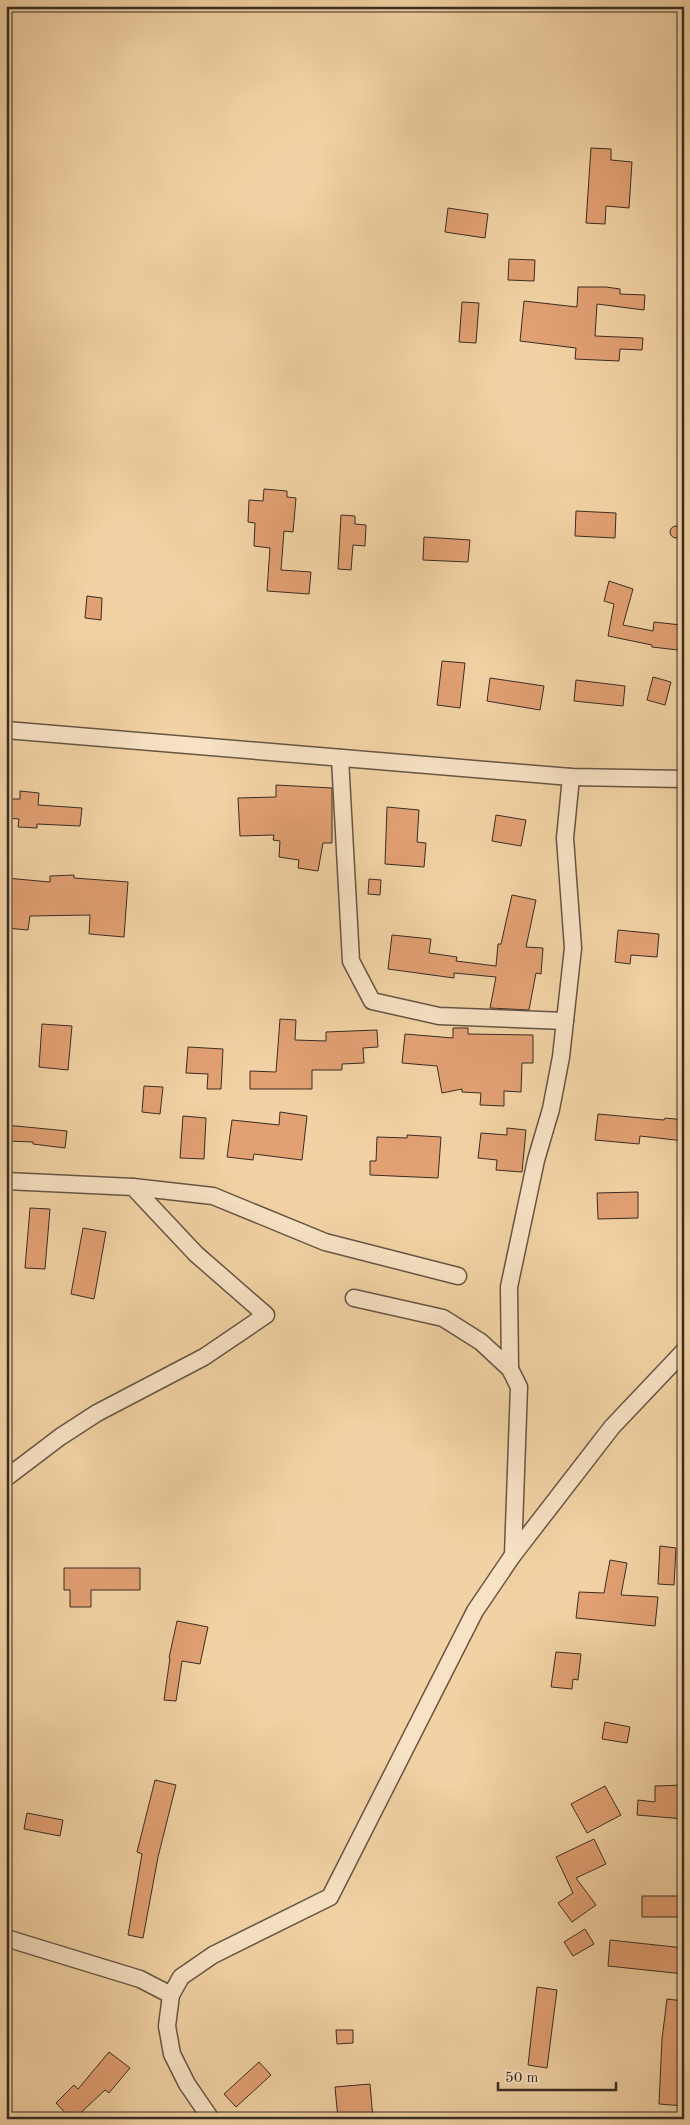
<svg xmlns="http://www.w3.org/2000/svg" width="690" height="2125" font-family="'Old Standard TT',serif">
<style>
.building{fill:#e2a073;stroke:#382d25}
.lines{fill:none;stroke-linecap:round;stroke-linejoin:round}
.minor-casing{stroke:#665645;stroke-width:19}
.minor{stroke:#f7e2c4;stroke-width:16}
</style>
<rect width="100%" height="100%" fill="#f2d2a4"/>
<filter id="stains"><feTurbulence type="fractalNoise" baseFrequency=".004" numOctaves="4"/><feColorMatrix values="0 0 0 0 .2 0 0 0 0 .09 0 0 0 0 .02 0 0 0 .5 -.17"/></filter>
<radialGradient id="worn" r=".72"><stop offset=".6" stop-color="#630" stop-opacity="0"/><stop offset="1" stop-color="#630" stop-opacity=".3"/></radialGradient>
<g class="building">
<path d="M 591,148 L 611,149 L 611,160 L 632,162 L 629,208 L 606,206 L 605,224 L 586,223 Z"/>
<path d="M 448,208 L 488,214 L 485,238 L 445,232 Z"/>
<path d="M 509,259 L 535,260 L 534,281 L 508,280 Z"/>
<path d="M 578,287 L 606,287 L 620,289 L 620,294 L 645,295 L 644,310 L 597,304 L 595,336 L 643,338 L 642,350 L 620,349 L 619,361 L 575,359 L 576,348 L 520,341 L 524,301 L 577,307 Z"/>
<path d="M 462,302 L 479,303 L 476,343 L 459,342 Z"/>
<path d="M 264,489 L 287,491 L 287,497 L 296,498 L 293,532 L 284,531 L 281,570 L 311,572 L 309,594 L 267,591 L 270,548 L 254,546 L 255,523 L 248,522 L 249,500 L 263,501 Z"/>
<path d="M 576,511 L 616,513 L 615,538 L 575,536 Z"/>
<path d="M 341,515 L 355,516 L 355,524 L 366,525 L 365,546 L 353,545 L 351,570 L 338,569 Z"/>
<circle cx="676" cy="532" r="6"/>
<path d="M 424,537 L 470,540 L 468,562 L 423,560 Z"/>
<path d="M 609,581 L 633,589 L 623,625 L 653,631 L 654,622 L 681,625 L 678,650 L 652,647 L 652,645 L 608,636 L 614,604 L 604,601 Z"/>
<path d="M 87,596 L 102,598 L 101,620 L 85,618 Z"/>
<path d="M 442,661 L 465,663 L 460,708 L 437,705 Z"/>
<path d="M 653,677 L 671,682 L 665,705 L 647,700 Z"/>
<path d="M 490,678 L 544,686 L 540,710 L 487,701 Z"/>
<path d="M 576,680 L 625,686 L 623,706 L 574,701 Z"/>
<path d="M 276,785 L 332,788 L 332,843 L 323,843 L 318,871 L 298,868 L 299,860 L 279,857 L 280,841 L 273,840 L 274,835 L 240,836 L 238,798 L 276,797 Z"/>
<path d="M 20,791 L 39,793 L 38,805 L 82,808 L 80,826 L 37,824 L 37,828 L 18,827 L 19,819 L 6,818 L 8,799 L 20,799 Z"/>
<path d="M 387,807 L 419,810 L 417,842 L 426,843 L 424,867 L 385,864 Z"/>
<path d="M 496,815 L 526,820 L 521,846 L 492,841 Z"/>
<path d="M 74,875 L 74,878 L 128,882 L 124,937 L 89,934 L 90,915 L 30,916 L 28,930 L 6,928 L 6,878 L 50,882 L 50,876 Z"/>
<path d="M 369,879 L 381,880 L 380,895 L 368,894 Z"/>
<path d="M 512,895 L 536,900 L 526,947 L 543,948 L 541,974 L 536,973 L 529,1010 L 490,1008 L 496,977 L 454,973 L 454,978 L 388,969 L 392,935 L 431,939 L 429,953 L 457,957 L 456,961 L 496,966 L 498,944 L 501,944 Z"/>
<path d="M 618,930 L 659,934 L 657,957 L 631,955 L 630,964 L 615,962 Z"/>
<path d="M 280,1019 L 296,1020 L 295,1040 L 326,1041 L 326,1032 L 377,1030 L 378,1047 L 363,1048 L 364,1063 L 342,1064 L 342,1070 L 312,1070 L 312,1089 L 250,1089 L 250,1071 L 276,1072 Z"/>
<path d="M 42,1024 L 72,1026 L 68,1070 L 39,1067 Z"/>
<path d="M 453,1028 L 468,1028 L 468,1034 L 533,1035 L 533,1063 L 522,1063 L 521,1092 L 504,1091 L 504,1106 L 480,1105 L 481,1093 L 462,1092 L 462,1089 L 442,1093 L 437,1066 L 402,1063 L 405,1034 L 453,1038 Z"/>
<path d="M 188,1047 L 223,1049 L 221,1089 L 207,1089 L 208,1074 L 186,1073 Z"/>
<path d="M 144,1086 L 163,1087 L 160,1114 L 142,1112 Z"/>
<path d="M 280,1112 L 307,1116 L 302,1160 L 254,1154 L 253,1160 L 227,1157 L 232,1120 L 279,1125 Z"/>
<path d="M 598,1114 L 664,1120 L 665,1118 L 684,1120 L 684,1141 L 640,1136 L 639,1144 L 595,1140 Z"/>
<path d="M 183,1116 L 206,1118 L 204,1159 L 180,1158 Z"/>
<path d="M 6,1125 L 67,1131 L 65,1148 L 33,1144 L 33,1142 L 6,1141 Z"/>
<path d="M 507,1128 L 526,1130 L 522,1172 L 496,1170 L 497,1160 L 478,1158 L 481,1133 L 507,1135 Z"/>
<path d="M 407,1135 L 441,1137 L 438,1178 L 370,1175 L 370,1161 L 376,1161 L 377,1137 L 407,1138 Z"/>
<path d="M 638,1192 L 638,1218 L 598,1219 L 597,1193 Z"/>
<path d="M 30,1208 L 50,1209 L 45,1269 L 25,1268 Z"/>
<path d="M 83,1228 L 106,1232 L 94,1299 L 71,1294 Z"/>
<path d="M 660,1546 L 676,1548 L 674,1585 L 658,1584 Z"/>
<path d="M 610,1560 L 627,1563 L 621,1595 L 658,1597 L 655,1626 L 576,1618 L 579,1592 L 604,1593 Z"/>
<path d="M 64,1568 L 140,1568 L 140,1590 L 91,1590 L 91,1607 L 70,1607 L 70,1590 L 64,1590 Z"/>
<path d="M 177,1621 L 208,1627 L 200,1664 L 182,1661 L 176,1701 L 164,1700 L 170,1658 L 169,1658 Z"/>
<path d="M 556,1652 L 581,1654 L 578,1680 L 573,1679 L 572,1689 L 551,1687 Z"/>
<path d="M 605,1722 L 630,1727 L 627,1743 L 602,1739 Z"/>
<path d="M 155,1780 L 176,1785 L 158,1857 L 143,1938 L 128,1935 L 142,1854 L 137,1852 Z"/>
<path d="M 684,1785 L 684,1819 L 637,1815 L 638,1800 L 655,1802 L 655,1786 Z"/>
<path d="M 605,1786 L 621,1815 L 587,1833 L 571,1804 Z"/>
<path d="M 27,1813 L 63,1820 L 60,1836 L 24,1829 Z"/>
<path d="M 594,1839 L 606,1864 L 576,1878 L 596,1905 L 572,1922 L 558,1903 L 573,1893 L 556,1857 Z"/>
<rect x="642" y="1896" width="42" height="21"/>
<path d="M 585,1929 L 594,1944 L 573,1956 L 564,1942 Z"/>
<path d="M 610,1940 L 684,1948 L 684,1974 L 608,1966 Z"/>
<path d="M 537,1987 L 557,1990 L 547,2068 L 528,2065 Z"/>
<path d="M 667,1999 L 684,2001 L 684,2106 L 659,2104 L 662,2039 Z"/>
<path d="M 336,2030 L 353,2030 L 353,2043 L 337,2044 Z"/>
<path d="M 109,2052 L 130,2068 L 109,2093 L 105,2090 L 74,2119 L 71,2119 L 56,2103 L 74,2085 L 78,2089 Z"/>
<path d="M 259,2062 L 271,2075 L 236,2107 L 224,2094 Z"/>
<path d="M 370,2084 L 373,2119 L 338,2119 L 335,2087 Z"/>
</g>
<g class="lines">
<g class="minor-casing">
<g id="minor">
<path d="M 6,730 L 571,777 L 684,779"/>
<path d="M 340,758 L 351,961 L 372,1001 L 439,1016 L 565,1021"/>
<path d="M 6,1181 L 133,1187 L 196,1254 L 266,1315 L 204,1357 L 97,1413 L 60,1437 L 6,1478"/>
<path d="M 133,1187 L 213,1196 L 325,1242 L 458,1276"/>
<path d="M 354,1298 L 443,1318 L 481,1342 L 510,1369 L 519,1387 L 513,1555"/>
<path d="M 510,1369 L 509,1287 L 536,1160 L 551,1109 L 561,1057 L 573,948 L 565,838 L 571,777"/>
<path d="M 6,1938 L 140,1979 L 171,1995"/>
<path d="M 211,2119 L 187,2084 L 172,2054 L 167,2026 L 171,1995 L 181,1977 L 213,1955 L 330,1897 L 475,1611 L 513,1555 L 612,1427 L 684,1351"/>
</g>
</g>
<use href="#minor" class="minor"/>
</g>
<rect width="690" height="2125" fill="none" stroke="#f2d2a4" stroke-width="25"/>
<rect x="8" y="8" width="675" height="2110" fill="none" stroke="#382d25" stroke-width="2.5"/>
<rect x="12" y="12" width="665" height="2100" fill="none" stroke="#382d25"/>
<path d="M498 2082v8h118v-8" fill="none" stroke="#382d25" stroke-width="2.5"/>
<text x="505" y="2082" font-size="15" fill="#382d25" stroke="#f7e2c4" stroke-width="4" paint-order="stroke">50 m</text>
<rect width="100%" height="100%" filter="url(#stains)"/>
<rect width="100%" height="100%" fill="url(#worn)"/>
</svg>
